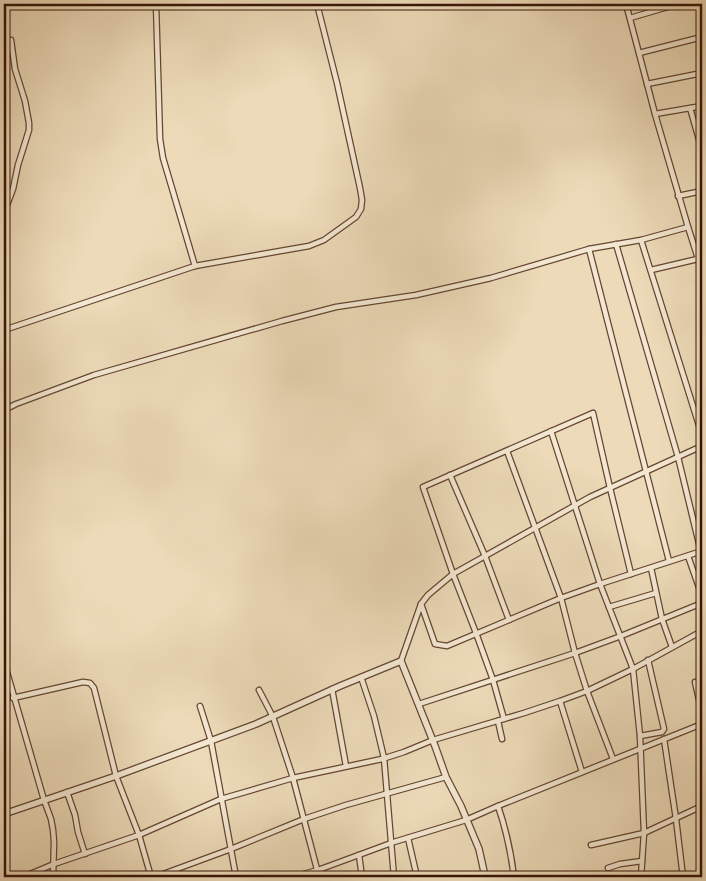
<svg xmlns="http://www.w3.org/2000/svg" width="706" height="881" font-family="'Sorts Mill Goudy',serif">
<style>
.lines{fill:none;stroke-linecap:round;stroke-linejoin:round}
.minor-casing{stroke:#644633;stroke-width:7}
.tertiary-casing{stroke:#644633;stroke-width:8}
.minor{stroke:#f3e7d1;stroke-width:4.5}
.tertiary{stroke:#f3e7d1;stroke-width:5.5}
</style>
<rect width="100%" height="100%" fill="#ecdab8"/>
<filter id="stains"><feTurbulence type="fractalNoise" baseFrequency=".004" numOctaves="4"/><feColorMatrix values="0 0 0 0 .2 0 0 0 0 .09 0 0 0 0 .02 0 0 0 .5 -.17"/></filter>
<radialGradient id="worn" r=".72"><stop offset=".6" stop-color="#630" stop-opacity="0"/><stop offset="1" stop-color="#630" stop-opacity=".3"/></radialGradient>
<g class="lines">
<g class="minor-casing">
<g id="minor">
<path d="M 156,4 L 160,139 L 163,158 L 195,266"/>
<path d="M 630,18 L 678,4"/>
<path d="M 639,53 L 702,37"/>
<path d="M 647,84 L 702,73"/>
<path d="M 690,108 L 702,150"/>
<path d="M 655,114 L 702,106"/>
<path d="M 678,196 L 702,191"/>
<path d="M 4,213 L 13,189 L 18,165 L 29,130 L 29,123 L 25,101 L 15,69 L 11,40"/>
<path d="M 688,227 L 702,271"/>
<path d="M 641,240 L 702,435"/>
<path d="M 616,244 L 678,457 L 701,552"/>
<path d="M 589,249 L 669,561"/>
<path d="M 651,270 L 702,258"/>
<path d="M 4,330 L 195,266 L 309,246 L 324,240 L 356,217 L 361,209 L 362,200 L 360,188 L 337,83 L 317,4"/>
<path d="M 4,407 L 4,420"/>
<path d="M 4,410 L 16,404 L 94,375 L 282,321 L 336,307 L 416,295 L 491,278 L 589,249 L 641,240 L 688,227 L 655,114 L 626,4"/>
<path d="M 551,431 L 600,584 L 633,669 L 640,736 L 644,833 L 641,877"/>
<path d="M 507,451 L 561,598 L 575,653 L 587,691 L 613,759"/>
<path d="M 450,475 L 485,556 L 509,620"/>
<path d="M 688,556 L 702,596"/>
<path d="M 651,568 L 662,619 L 672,647"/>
<path d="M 421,604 L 435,644 L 447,646 L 561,598 L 600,584 L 702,551"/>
<path d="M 609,607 L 656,593"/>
<path d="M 401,661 L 421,604 L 428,595 L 453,574 L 590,497 L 702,446"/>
<path d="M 4,662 L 44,800 L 51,819 L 53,830 L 54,842 L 53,877"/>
<path d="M 361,677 L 374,716 L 384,758 L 394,877"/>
<path d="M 695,682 L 702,713"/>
<path d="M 332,689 L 346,766"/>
<path d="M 259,690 L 273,717 L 293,778 L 319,877"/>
<path d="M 13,698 L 83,682 L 90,683 L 94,688 L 116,776 L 139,835 L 151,877"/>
<path d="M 560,701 L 582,772"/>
<path d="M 419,704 L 575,653 L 621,636 L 702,603"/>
<path d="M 200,706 L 211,741 L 236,877"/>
<path d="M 504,719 L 493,680 L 476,633 L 453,574 L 423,487 L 593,413 L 610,488 L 631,574"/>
<path d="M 498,721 L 502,739"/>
<path d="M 640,736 L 662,732 L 664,729 L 648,660"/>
<path d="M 664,739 L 676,819 L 683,877"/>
<path d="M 67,792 L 75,815 L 78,832 L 85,854"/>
<path d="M 498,806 L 702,724"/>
<path d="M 408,838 L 417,877"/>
<path d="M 591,845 L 644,833 L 702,806"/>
<path d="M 359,855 L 362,877"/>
<path d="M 608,868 L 620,864 L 642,861"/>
<path d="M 23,877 L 54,864 L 139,835 L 221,799 L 293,778 L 382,759 L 404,752 L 433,740 L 524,713 L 560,701 L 587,691 L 633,669 L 702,631"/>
<path d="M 155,877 L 231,849 L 304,819 L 346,805 L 446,777"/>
<path d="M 293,877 L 318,870 L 394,842 L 466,820 L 498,806 C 506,829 511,853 514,877"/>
</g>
</g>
<g class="tertiary-casing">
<path id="tertiary" d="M 4,814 L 116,776 L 256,724 L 340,686 L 401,661 L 435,746 L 446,777 L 461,806 L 479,849 L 483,867 L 485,877"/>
</g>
<use href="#minor" class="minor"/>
<use href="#tertiary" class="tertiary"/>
</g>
<rect width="706" height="881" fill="none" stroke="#ecdab8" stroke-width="20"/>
<rect x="5" y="5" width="696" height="871" fill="none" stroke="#361507" stroke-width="2.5"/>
<rect x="10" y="10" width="686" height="861" fill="none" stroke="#361507"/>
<rect width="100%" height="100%" filter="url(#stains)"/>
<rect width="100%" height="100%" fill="url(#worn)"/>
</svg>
